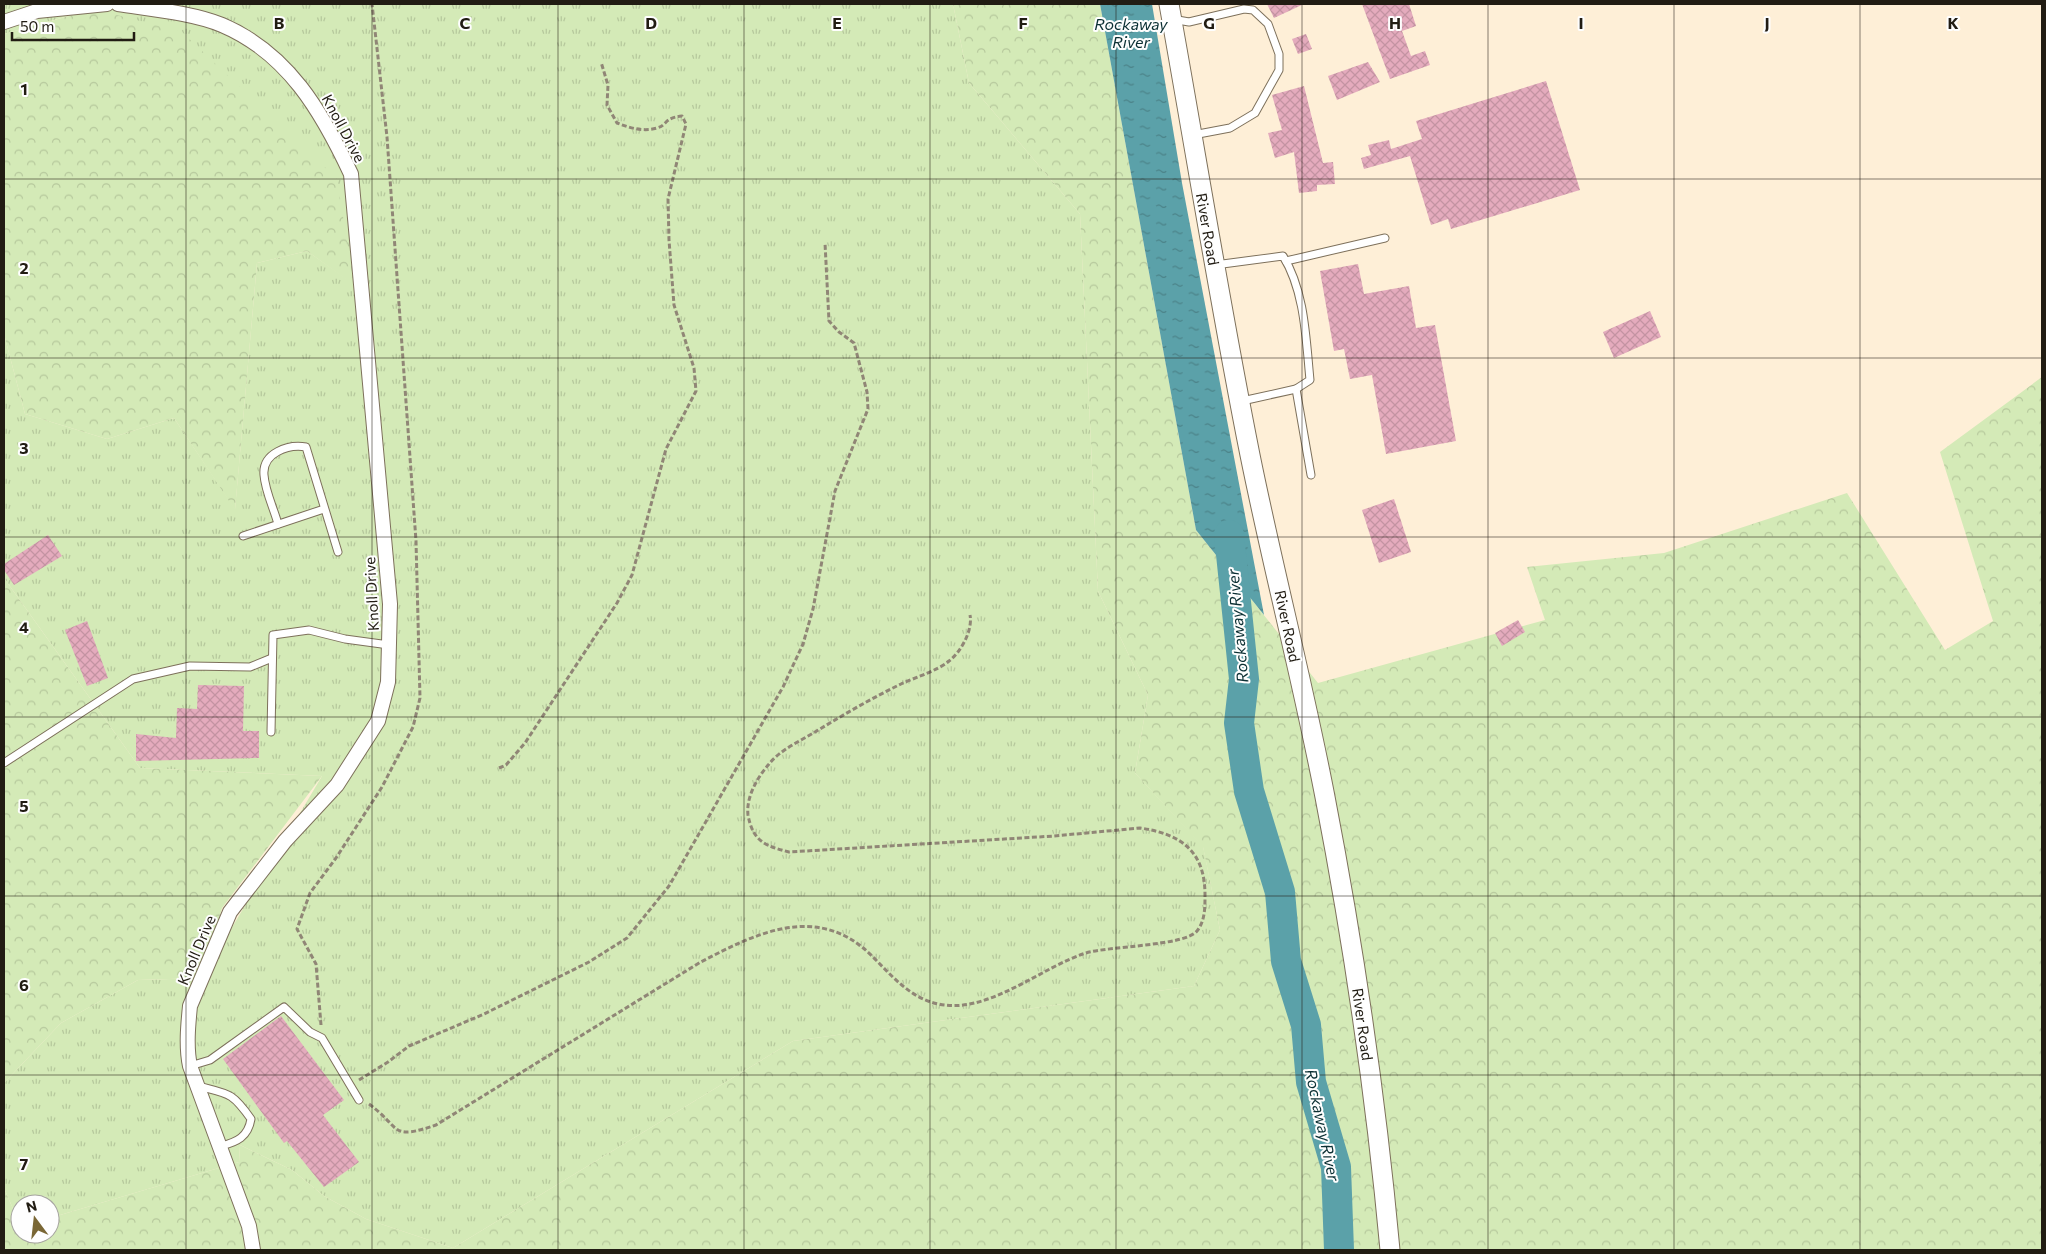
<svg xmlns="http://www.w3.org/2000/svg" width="2046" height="1254" font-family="Commissioner,sans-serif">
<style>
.grass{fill:url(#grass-tufts)}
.forest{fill:url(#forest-crowns)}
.water{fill:url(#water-ripples)}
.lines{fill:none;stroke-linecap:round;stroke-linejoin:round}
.river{stroke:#5ba1a9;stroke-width:30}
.building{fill:url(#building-cross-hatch)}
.lane-casing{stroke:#7d705b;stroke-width:9}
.street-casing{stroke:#7d705b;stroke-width:16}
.secondary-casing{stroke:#7d705b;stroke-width:21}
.path{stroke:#908676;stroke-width:3;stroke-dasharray:5 2.5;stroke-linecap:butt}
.lane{stroke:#fff;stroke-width:7}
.street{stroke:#fff;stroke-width:14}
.secondary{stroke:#fff;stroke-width:19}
.grid{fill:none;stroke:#211c13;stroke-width:1;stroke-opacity:0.55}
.labels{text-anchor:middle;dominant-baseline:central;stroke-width:4;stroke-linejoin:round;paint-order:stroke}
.street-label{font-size:15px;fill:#211c13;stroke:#fefefe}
.water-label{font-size:16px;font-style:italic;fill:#0b2f33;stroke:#fefefe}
.grid-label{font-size:16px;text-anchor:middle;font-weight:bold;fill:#211c13;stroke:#fefefe;stroke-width:4;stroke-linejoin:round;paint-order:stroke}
</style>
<defs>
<pattern id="grass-tufts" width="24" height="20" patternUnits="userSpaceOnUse" patternTransform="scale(1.25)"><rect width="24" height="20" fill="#d4eab7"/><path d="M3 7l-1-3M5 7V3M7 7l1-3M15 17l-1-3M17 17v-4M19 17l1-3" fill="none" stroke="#b6c89c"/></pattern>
<pattern id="forest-crowns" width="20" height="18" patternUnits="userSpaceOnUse" patternTransform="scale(1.25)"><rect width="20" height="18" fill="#d4eab7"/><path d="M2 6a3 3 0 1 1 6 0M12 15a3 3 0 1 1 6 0" fill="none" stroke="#b6c89c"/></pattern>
<pattern id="water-ripples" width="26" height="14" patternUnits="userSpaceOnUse" patternTransform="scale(1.25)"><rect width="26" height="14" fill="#5ba1a9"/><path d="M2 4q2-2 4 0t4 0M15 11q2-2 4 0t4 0" fill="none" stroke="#4b8288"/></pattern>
<pattern id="building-cross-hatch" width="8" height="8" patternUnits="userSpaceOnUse" patternTransform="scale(1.25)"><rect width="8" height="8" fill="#e4abbd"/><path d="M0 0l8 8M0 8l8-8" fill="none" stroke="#c393a2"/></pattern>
</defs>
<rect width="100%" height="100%" fill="#feefd7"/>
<path class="grass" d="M 4,4 L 953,4 L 969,83 L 1080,214 L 1098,591 L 1148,695 L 1135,773 L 1203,846 L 1220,930 L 1194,986 L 793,1041 L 453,1248 L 366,1219 L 324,1196 L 292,1170 L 240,1145 L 239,1162 L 50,1218 L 50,1204 L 20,1204 L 20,1225 L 4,1188 L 4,1083 L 61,1023 L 138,980 L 202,978 L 322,776 L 140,768 L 4,578 L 4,334 L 25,414 L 107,439 L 174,418 L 235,509 L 257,263 L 307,251 L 354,284 L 93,9 L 4,34 Z"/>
<g class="forest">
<path d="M 953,4 L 1100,4 L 1196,530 L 1318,683 L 1545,620 L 1527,567 L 1664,553 L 1847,493 L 1945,650 L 1993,621 L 1940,452 L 2042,377 L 2042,1250 L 4,1250 L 4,1188 L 20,1225 L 20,1234 L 50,1234 L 50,1218 L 239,1162 L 240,1145 L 292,1170 L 324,1196 L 366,1219 L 453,1248 L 793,1041 L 1194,986 L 1220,930 L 1203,847 L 1135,773 L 1148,695 L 1098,591 L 1080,214 L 969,83 Z"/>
<path d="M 94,9 L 182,32 L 337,179 L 354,285 L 307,251 L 257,263 L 235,510 L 174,418 L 107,439 L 25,414 L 4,334 L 4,34 Z"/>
<path d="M 4,578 L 140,768 L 322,776 L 222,908 L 202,978 L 138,980 L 61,1023 L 4,1083 Z"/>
</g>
<path class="water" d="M 1100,4 L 1152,4 L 1182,183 L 1264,615 L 1196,530 Z"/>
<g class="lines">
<path class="river" d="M 1229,535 L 1244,679 L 1239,723 L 1249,791 L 1280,892 L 1286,961 L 1306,1025 L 1311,1082 L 1336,1167 L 1339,1250"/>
</g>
<g class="building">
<path d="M 1267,4 L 1304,4 L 1274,18 Z"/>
<path d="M 1362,4 L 1409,4 L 1416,26 L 1402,31 L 1411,56 L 1425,51 L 1430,65 L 1390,79 Z"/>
<path d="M 1306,34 L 1312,49 L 1298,54 L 1292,39 Z"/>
<path d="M 1368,62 L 1380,82 L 1337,100 L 1328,76 Z"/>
<path d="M 1546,81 L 1580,190 L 1451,229 L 1448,219 L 1431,225 L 1410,156 L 1364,169 L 1361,158 L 1371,155 L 1368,145 L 1389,140 L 1391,149 L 1422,139 L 1416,121 Z"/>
<path d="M 1304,86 L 1323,163 L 1333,162 L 1335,184 L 1317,185 L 1317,191 L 1299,193 L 1294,152 L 1275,158 L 1268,133 L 1282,130 L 1272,95 Z"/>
<path d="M 1358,264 L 1364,294 L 1409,286 L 1416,328 L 1435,325 L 1456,441 L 1386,454 L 1372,375 L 1350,379 L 1344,349 L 1334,351 L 1320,271 Z"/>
<path d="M 1650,311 L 1661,337 L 1614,358 L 1603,332 Z"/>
<path d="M 1394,499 L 1411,552 L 1379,563 L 1362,510 Z"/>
<path d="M 48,535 L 62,556 L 14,585 L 4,570 L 4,564 Z"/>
<path d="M 1518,620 L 1525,632 L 1502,646 L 1495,633 Z"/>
<path d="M 87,621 L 108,678 L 87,686 L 65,630 Z"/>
<path d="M 198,685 L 244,686 L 243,731 L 259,731 L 259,758 L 136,761 L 136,734 L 176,738 L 177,708 L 197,709 Z"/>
<path d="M 281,1016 L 344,1100 L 323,1115 L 359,1162 L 324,1187 L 287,1141 L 284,1143 L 223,1059 Z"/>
</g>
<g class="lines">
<g class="lane-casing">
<g id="lane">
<path d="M 1172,19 L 1189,22 L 1244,9 L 1253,10 L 1268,24 L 1279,54 L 1279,70 L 1255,113 L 1230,128 L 1193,135"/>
<path d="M 1286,261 L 1385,238"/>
<path d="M 1215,265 L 1283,256 C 1305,291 1306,340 1310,380 L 1296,389 L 1242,401"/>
<path d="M 1296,389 L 1311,475"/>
<path d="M 278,524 C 274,509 265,491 264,475 C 262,453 288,444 306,447 L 338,552"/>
<path d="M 243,536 L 324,509"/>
<path d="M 271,732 L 273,635 L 309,630 L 345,639 L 389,645"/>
<path d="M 4,763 L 133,679 L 190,666 L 250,667 L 272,658"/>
<path d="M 190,1066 L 210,1060 L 284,1007 L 310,1032 L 322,1038 L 359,1100"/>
<path d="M 198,1086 C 229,1094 232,1092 251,1119 C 248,1137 237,1142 221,1146"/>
</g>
</g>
<g class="street-casing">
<g id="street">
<path d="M 118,4 C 150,9 193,13 222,25 C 288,53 322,112 351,174 L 390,604 L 388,682 L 378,721 L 337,785 L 285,841 L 230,912 L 190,1006 C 188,1026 186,1047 190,1066 L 249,1226 L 253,1250"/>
<path d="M 4,22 L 37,11 L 107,4"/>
</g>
</g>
<g class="secondary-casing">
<path id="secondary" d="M 1169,4 C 1196,154 1220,305 1250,455 C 1273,569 1303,682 1325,797 C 1354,947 1376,1098 1390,1250"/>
</g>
<g class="path">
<path d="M 499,768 L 506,765 L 525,743 L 617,603 L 632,575 L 666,449 L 696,391 L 694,368 L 674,305 L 669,240 L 668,199 L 686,124 L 682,116 C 663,118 668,125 657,128 C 643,132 630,128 617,123 L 607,105 L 608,85 L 601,62"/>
<path d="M 321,1025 L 316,964 L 297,929 L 310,893 L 336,858 L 382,787 L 413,727 L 420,698 L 416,541 L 387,137 L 372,4"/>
<path d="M 359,1080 L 388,1062 L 409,1046 L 484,1014 L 589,962 L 627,938 L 669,886 L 783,687 L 803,644 L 813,609 L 835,491 L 868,409 L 867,392 L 854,343 L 839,332 L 829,321 L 825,243"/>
<path d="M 369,1104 C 402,1128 389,1141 436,1125 L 699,963 C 756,933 818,902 872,956 C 892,976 910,998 938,1004 C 988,1015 1041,967 1086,953 C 1109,946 1185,946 1197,931 C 1205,921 1205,908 1205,895 C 1205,851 1181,834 1140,828 L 1054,836 L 789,852 C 766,846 753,842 748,815 C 746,797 757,778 769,764 C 780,750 800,741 815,732 C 843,715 872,698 901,684 C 916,677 937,671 949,661 C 961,652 973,630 970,615"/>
</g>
<use href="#lane" class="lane"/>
<use href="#street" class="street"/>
<use href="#secondary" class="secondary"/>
</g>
<path class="grid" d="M 186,4 L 186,1250M 372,4 L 372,1250M 558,4 L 558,1250M 744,4 L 744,1250M 930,4 L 930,1250M 1116,4 L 1116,1250M 1302,4 L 1302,1250M 1488,4 L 1488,1250M 1674,4 L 1674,1250M 1860,4 L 1860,1250M 4,179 L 2042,179M 4,358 L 2042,358M 4,537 L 2042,537M 4,717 L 2042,717M 4,896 L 2042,896M 4,1075 L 2042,1075"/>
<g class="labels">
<g class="street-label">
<text transform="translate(344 128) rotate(62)">Knoll Drive</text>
<text transform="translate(1208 229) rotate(80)">River Road</text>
<text transform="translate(371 594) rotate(-93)">Knoll Drive</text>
<text transform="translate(1288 626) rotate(78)">River Road</text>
<text transform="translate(196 950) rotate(-67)">Knoll Drive</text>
<text transform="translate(1363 1024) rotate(82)">River Road</text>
</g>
<g class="water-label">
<text x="1131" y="23">Rockaway<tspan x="1131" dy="18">River</tspan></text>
<text transform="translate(1237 626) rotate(-95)">Rockaway River</text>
<text transform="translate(1323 1125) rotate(78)">Rockaway River</text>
</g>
</g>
<g class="grid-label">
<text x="279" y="29">B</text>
<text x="465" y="29">C</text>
<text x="651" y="29">D</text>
<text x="837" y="29">E</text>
<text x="1023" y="29">F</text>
<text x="1209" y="29">G</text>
<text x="1395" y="29">H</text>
<text x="1581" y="29">I</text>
<text x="1767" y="29">J</text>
<text x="1953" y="29">K</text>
<text x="24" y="95">1</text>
<text x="24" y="274">2</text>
<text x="24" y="454">3</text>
<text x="24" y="633">4</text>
<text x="24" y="812">5</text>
<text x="24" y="991">6</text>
<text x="24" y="1170">7</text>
</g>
<rect width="2046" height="1254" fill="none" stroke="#211c13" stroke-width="10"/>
<g transform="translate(35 1219) rotate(345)"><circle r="24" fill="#fefefe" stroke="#a6a4a0"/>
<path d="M0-4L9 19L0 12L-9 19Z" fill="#7a6735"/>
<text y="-8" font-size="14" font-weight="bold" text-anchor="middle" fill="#211c13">N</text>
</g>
<path d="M12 32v8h122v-8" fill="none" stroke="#211c13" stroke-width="2.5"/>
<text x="20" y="32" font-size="15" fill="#211c13" stroke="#fefefe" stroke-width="4" paint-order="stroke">50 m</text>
</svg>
